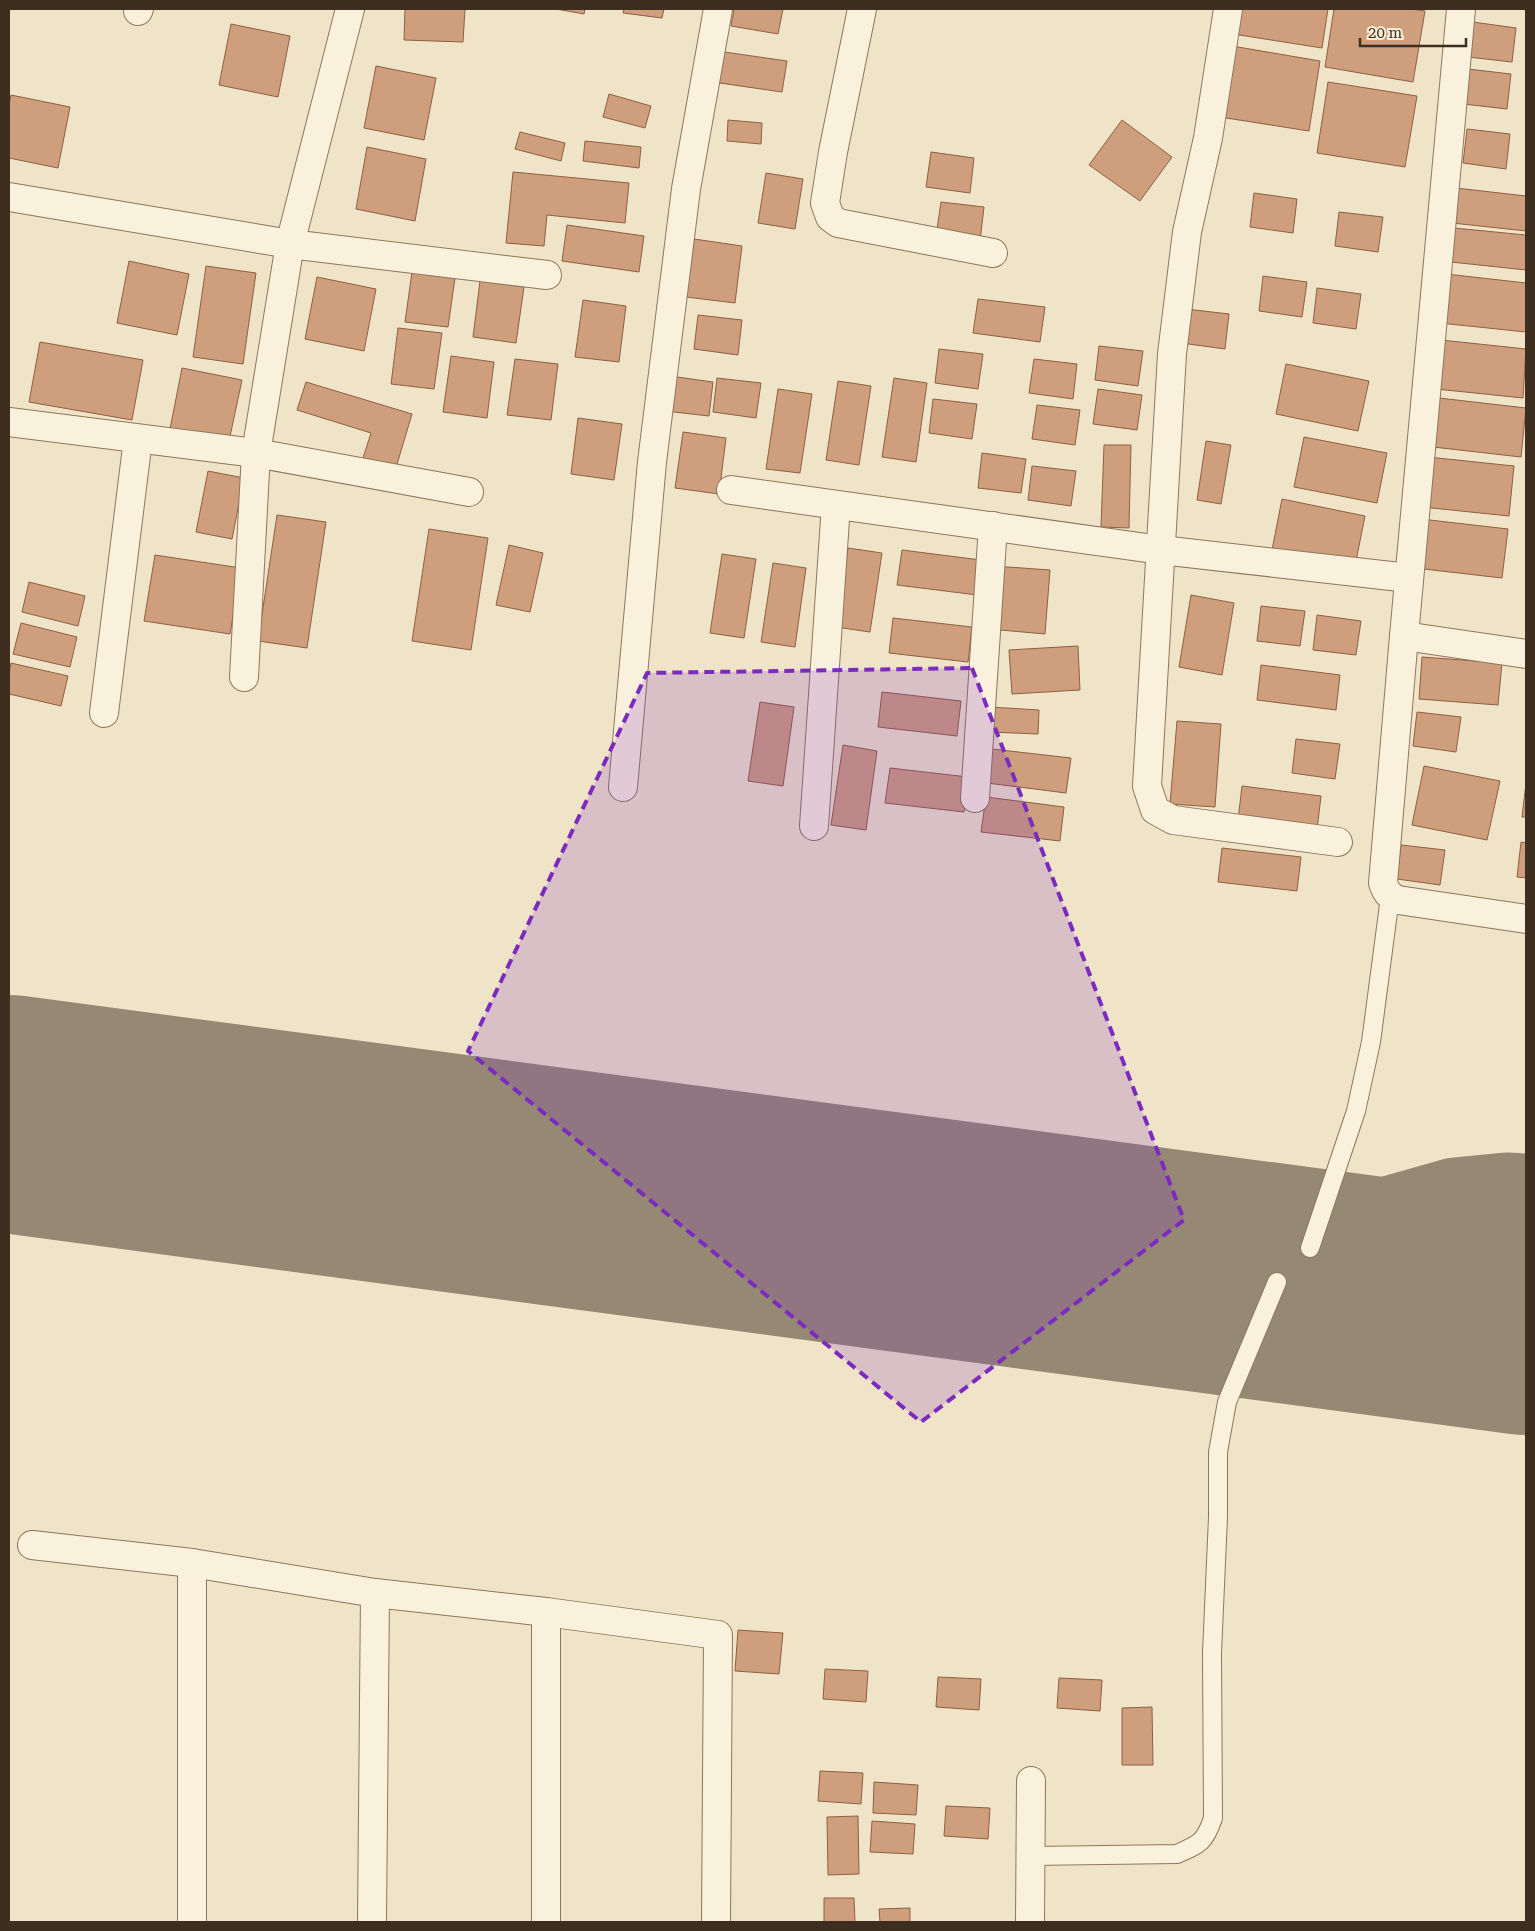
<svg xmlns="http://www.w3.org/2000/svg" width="1535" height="1931" font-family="'Roboto Serif',serif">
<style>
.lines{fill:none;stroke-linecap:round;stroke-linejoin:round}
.taxiway{stroke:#968974;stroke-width:95}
.runway{stroke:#968974;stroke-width:238}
.building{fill:#cf9f7d;stroke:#8d5f41}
.service-casing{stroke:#8d765c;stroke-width:20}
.minor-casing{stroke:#8d765c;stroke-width:30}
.service{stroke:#faf1dc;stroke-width:18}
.minor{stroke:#faf1dc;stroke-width:28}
.marked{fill:#7b2cbf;fill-opacity:0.2;stroke:#7b2cbf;stroke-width:4;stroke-dasharray:10 6;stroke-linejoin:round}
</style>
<rect width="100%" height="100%" fill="#f0e4c8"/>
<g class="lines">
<path class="taxiway" d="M 1213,1274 L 1456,1205 L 1507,1200 L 1526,1201"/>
<path class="runway" d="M 9,1114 L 1526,1316"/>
</g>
<g class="building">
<path d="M 405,9 L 465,9 L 463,42 L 404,40 Z"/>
<path d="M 556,9 L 585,9 L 584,14 Z"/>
<path d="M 624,9 L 664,9 L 662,18 L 623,13 Z"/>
<path d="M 734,9 L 783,9 L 778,34 L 731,26 Z"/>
<path d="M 1237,9 L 1328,9 L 1322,48 L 1233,34 Z"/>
<path d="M 1334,9 L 1411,9 L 1425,11 L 1413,82 L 1325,67 Z"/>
<path d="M 1473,22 L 1516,28 L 1512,62 L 1468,57 Z"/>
<path d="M 231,24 L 290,36 L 278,97 L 219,85 Z"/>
<path d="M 1232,46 L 1320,61 L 1309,131 L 1220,117 Z"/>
<path d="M 717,51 L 787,61 L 782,92 L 713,82 Z"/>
<path d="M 376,66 L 436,78 L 424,140 L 364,128 Z"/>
<path d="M 1468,69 L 1511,74 L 1507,109 L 1463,104 Z"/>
<path d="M 1328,82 L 1417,96 L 1405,167 L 1317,153 Z"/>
<path d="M 609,94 L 651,106 L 645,128 L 603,117 Z"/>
<path d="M 11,95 L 70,107 L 58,168 L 9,158 L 9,105 Z"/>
<path d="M 728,120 L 762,123 L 761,144 L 727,141 Z"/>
<path d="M 1122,120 L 1172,157 L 1140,201 L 1089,165 Z"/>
<path d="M 1467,129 L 1510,134 L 1506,169 L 1463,163 Z"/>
<path d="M 520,132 L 565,143 L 561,161 L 515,149 Z"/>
<path d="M 585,141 L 641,147 L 639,168 L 583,161 Z"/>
<path d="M 367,147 L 426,159 L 415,221 L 356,209 Z"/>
<path d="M 931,152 L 974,158 L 970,193 L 926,187 Z"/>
<path d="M 513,172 L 629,183 L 625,223 L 547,215 L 544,246 L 506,243 Z"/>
<path d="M 766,173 L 803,179 L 795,229 L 758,223 Z"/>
<path d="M 1456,188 L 1526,196 L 1526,231 L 1452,223 Z"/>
<path d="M 1254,193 L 1297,199 L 1293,233 L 1250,227 Z"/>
<path d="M 941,202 L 984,207 L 980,241 L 936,236 Z"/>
<path d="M 1339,212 L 1383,217 L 1378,252 L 1335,246 Z"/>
<path d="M 567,225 L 644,236 L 639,272 L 562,261 Z"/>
<path d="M 1454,228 L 1526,235 L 1526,270 L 1451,262 Z"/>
<path d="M 694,239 L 742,246 L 735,303 L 686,297 Z"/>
<path d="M 129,261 L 189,274 L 177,335 L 117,323 Z"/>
<path d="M 413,265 L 456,271 L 448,327 L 405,322 Z"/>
<path d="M 206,266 L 256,273 L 243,364 L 193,357 Z"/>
<path d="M 1446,274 L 1526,283 L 1526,332 L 1440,323 Z"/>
<path d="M 1263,276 L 1307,282 L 1302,317 L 1259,311 Z"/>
<path d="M 317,277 L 376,289 L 364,351 L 305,339 Z"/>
<path d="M 480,281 L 524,287 L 516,343 L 473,337 Z"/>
<path d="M 1317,288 L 1361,294 L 1356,329 L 1313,323 Z"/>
<path d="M 978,299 L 1045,307 L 1040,342 L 973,333 Z"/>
<path d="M 583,300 L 626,306 L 619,362 L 575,357 Z"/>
<path d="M 1186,309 L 1229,314 L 1225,349 L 1181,343 Z"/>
<path d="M 698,315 L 742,320 L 738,355 L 694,349 Z"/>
<path d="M 398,328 L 442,333 L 434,389 L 391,384 Z"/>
<path d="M 1441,340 L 1526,349 L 1523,398 L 1436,389 Z"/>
<path d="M 40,342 L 143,360 L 132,420 L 29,402 Z"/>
<path d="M 1099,346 L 1143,351 L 1138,386 L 1095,380 Z"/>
<path d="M 939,349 L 983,354 L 978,389 L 935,383 Z"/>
<path d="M 451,356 L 494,362 L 487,418 L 443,412 Z"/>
<path d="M 515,359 L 558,364 L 551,420 L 507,415 Z"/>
<path d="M 1034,359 L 1077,364 L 1073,399 L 1029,393 Z"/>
<path d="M 1286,364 L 1369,381 L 1358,431 L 1276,414 Z"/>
<path d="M 182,368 L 242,380 L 229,441 L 170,429 Z"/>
<path d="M 670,376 L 713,382 L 709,416 L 665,411 Z"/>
<path d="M 717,378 L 761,383 L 756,418 L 713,412 Z"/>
<path d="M 894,378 L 927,383 L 916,462 L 882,457 Z"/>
<path d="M 838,381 L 871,386 L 859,465 L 826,460 Z"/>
<path d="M 306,382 L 412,414 L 395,471 L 362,461 L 371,433 L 297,410 Z"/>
<path d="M 778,389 L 812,394 L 800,473 L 766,469 Z"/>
<path d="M 1098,389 L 1142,395 L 1137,430 L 1093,424 Z"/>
<path d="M 1439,398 L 1526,408 L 1521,457 L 1433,447 Z"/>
<path d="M 933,399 L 977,404 L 972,439 L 929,433 Z"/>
<path d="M 1037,405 L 1080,410 L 1075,445 L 1032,439 Z"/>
<path d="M 578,418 L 622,424 L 614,480 L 571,474 Z"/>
<path d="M 683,432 L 726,438 L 719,494 L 675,488 Z"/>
<path d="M 1304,437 L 1387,453 L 1377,503 L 1294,487 Z"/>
<path d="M 1206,441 L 1231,445 L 1221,504 L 1197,500 Z"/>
<path d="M 1104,445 L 1131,445 L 1129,528 L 1101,527 Z"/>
<path d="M 982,453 L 1026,459 L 1021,493 L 978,488 Z"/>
<path d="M 1428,457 L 1514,466 L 1509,516 L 1422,507 Z"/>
<path d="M 1032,466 L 1076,471 L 1071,506 L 1028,500 Z"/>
<path d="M 208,471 L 244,478 L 232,539 L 196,532 Z"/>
<path d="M 1282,499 L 1365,516 L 1355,566 L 1272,550 Z"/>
<path d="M 277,515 L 326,522 L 307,648 L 258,641 Z"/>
<path d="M 1421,519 L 1508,529 L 1502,578 L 1415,568 Z"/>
<path d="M 429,529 L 488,538 L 471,650 L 412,641 Z"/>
<path d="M 509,545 L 543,553 L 530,612 L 496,605 Z"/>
<path d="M 848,548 L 882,553 L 870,632 L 836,627 Z"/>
<path d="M 902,550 L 981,560 L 977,595 L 897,585 Z"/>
<path d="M 722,554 L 756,559 L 744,638 L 710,633 Z"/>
<path d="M 155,555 L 241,568 L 230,634 L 144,621 Z"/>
<path d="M 773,563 L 806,568 L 795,647 L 761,642 Z"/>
<path d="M 994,566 L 1050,570 L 1045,634 L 989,629 Z"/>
<path d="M 29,582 L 85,596 L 78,626 L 22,612 Z"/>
<path d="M 1191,595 L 1234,603 L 1222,675 L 1179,667 Z"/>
<path d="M 1261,606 L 1305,611 L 1300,646 L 1257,641 Z"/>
<path d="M 1317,615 L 1361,621 L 1356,655 L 1313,650 Z"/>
<path d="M 893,618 L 972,627 L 968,662 L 889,653 Z"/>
<path d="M 21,623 L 77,637 L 70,667 L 13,654 Z"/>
<path d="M 1078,646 L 1080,690 L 1012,694 L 1009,650 Z"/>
<path d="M 1422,657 L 1502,663 L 1498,705 L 1419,699 Z"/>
<path d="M 11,663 L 68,676 L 61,706 L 9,694 L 9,675 Z"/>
<path d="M 1261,665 L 1340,675 L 1336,710 L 1257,700 Z"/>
<path d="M 882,692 L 961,701 L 957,736 L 878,727 Z"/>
<path d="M 760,702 L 794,707 L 783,786 L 748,781 Z"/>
<path d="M 990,707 L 1039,710 L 1038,734 L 989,732 Z"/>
<path d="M 1417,712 L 1461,717 L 1456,752 L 1413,746 Z"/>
<path d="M 1177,721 L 1221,724 L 1215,807 L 1170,804 Z"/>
<path d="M 1296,739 L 1340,744 L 1335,779 L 1292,773 Z"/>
<path d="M 843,745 L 877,751 L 866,830 L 831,825 Z"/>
<path d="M 992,749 L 1071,758 L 1066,793 L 987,783 Z"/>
<path d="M 1424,766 L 1500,781 L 1487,840 L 1412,825 Z"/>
<path d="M 890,768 L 968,777 L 964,812 L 885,803 Z"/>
<path d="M 1526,783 L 1526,817 L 1522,817 Z"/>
<path d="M 1242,786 L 1321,796 L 1317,830 L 1238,820 Z"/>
<path d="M 986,797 L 1064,807 L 1060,841 L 981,832 Z"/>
<path d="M 1521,842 L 1526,843 L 1526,878 L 1517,877 Z"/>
<path d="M 1401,845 L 1445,850 L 1440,885 L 1397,879 Z"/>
<path d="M 1222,848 L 1301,857 L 1297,891 L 1218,882 Z"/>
<path d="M 738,1630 L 783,1633 L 779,1674 L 735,1671 Z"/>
<path d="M 825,1669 L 868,1671 L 866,1702 L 823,1699 Z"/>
<path d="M 938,1677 L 981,1679 L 979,1710 L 936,1707 Z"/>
<path d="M 1059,1678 L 1102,1680 L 1100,1711 L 1057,1708 Z"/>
<path d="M 1152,1707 L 1153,1765 L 1122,1765 L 1122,1708 Z"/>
<path d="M 820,1771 L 863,1773 L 861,1804 L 818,1801 Z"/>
<path d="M 874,1782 L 918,1785 L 916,1815 L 873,1813 Z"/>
<path d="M 946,1806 L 990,1808 L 988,1839 L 944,1836 Z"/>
<path d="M 858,1816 L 859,1874 L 828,1875 L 827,1817 Z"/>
<path d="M 872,1821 L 915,1824 L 913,1854 L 870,1852 Z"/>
<path d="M 824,1898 L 854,1898 L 855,1922 L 824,1922 Z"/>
<path d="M 910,1908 L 910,1922 L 880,1922 L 879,1909 Z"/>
</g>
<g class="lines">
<g class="service-casing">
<g id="service">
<path d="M 1310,1248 L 1356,1111 L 1371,1042 L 1390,897"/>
<path d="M 1031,1856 L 1177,1854 C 1200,1844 1205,1842 1213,1818 L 1212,1653 L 1218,1517 L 1218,1452 L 1227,1402 L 1277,1282"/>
</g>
</g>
<g class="minor-casing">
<g id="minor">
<path d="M 862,9 L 833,152 L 825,203 L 830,217 L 838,223 L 993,253"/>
<path d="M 1228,9 L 1208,138 L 1187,232 L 1172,354 L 1147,786 L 1155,810 L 1173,820 L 1338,842"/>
<path d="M 1461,9 L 1404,636 L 1383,883 C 1386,892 1389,896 1398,900 L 1526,919"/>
<path d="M 138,11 L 139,9"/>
<path d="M 9,197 L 290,244 L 547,275"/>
<path d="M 9,422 L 256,453 L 469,492"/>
<path d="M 731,490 L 1161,550 L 1409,578"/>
<path d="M 1404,636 L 1526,654"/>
<path d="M 244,677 L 256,453 L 290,244 L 350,9"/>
<path d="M 104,713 L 138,439"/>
<path d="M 623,787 L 652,462 L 686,189 L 718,9"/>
<path d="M 975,798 L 993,526"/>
<path d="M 814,826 L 836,505"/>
<path d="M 32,1545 L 192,1563 L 375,1593 L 546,1612 L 718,1635 L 716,1922"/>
<path d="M 192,1922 L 192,1563"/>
<path d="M 372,1922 L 375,1593"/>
<path d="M 546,1922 L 546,1612"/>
<path d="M 1030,1922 L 1031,1781"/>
</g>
</g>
<use href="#service" class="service"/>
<use href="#minor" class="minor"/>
</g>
<path class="marked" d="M 972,668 L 1184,1220 L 921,1422 L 468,1051 L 647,673 Z"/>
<rect width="1535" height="1931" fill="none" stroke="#3d2e20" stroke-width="20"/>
<path d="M1360 38v8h106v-8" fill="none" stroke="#3d2e20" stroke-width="2.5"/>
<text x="1368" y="38" font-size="15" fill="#3d2e20" stroke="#f7eed8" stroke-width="4" paint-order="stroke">20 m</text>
</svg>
